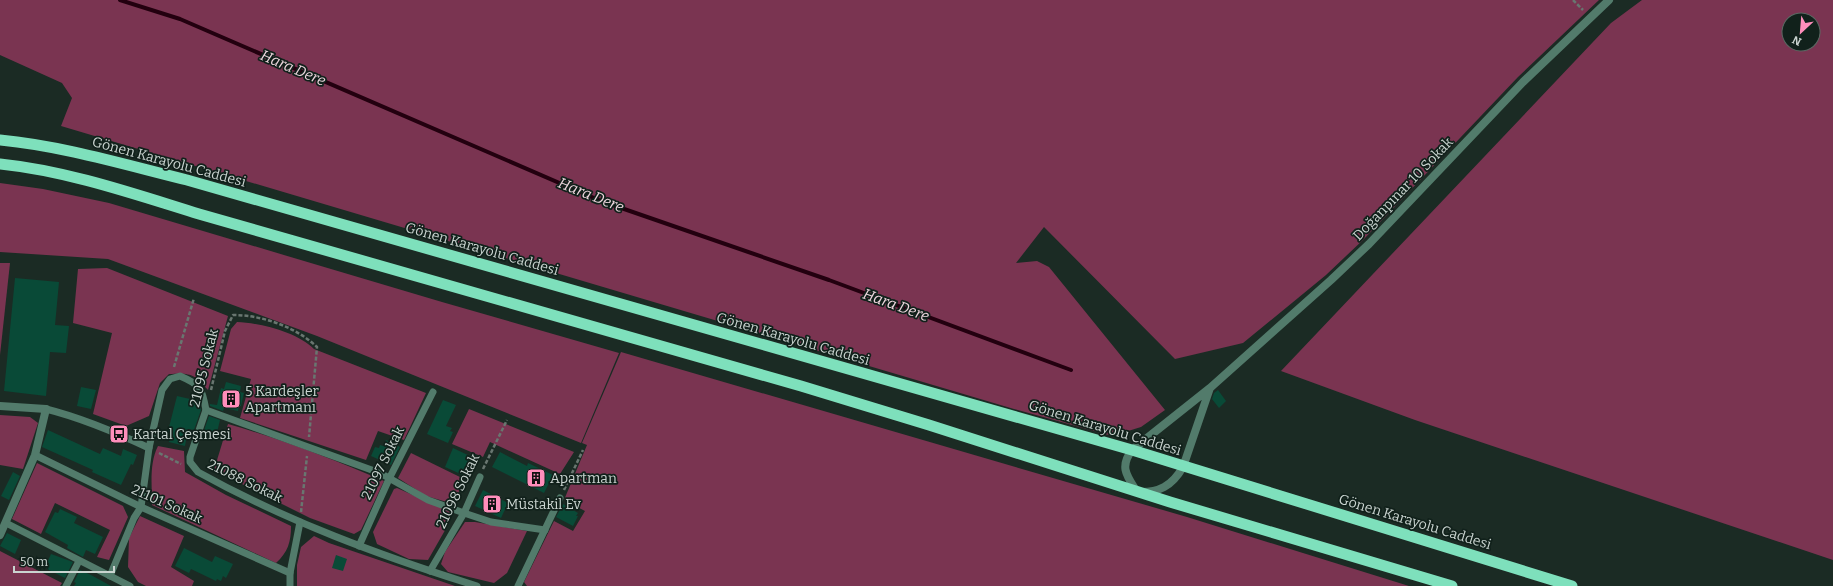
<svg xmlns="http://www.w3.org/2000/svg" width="1833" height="586" font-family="Bitter,serif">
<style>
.green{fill:#7a3451;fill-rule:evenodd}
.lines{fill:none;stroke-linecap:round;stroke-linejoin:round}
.stream{stroke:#23000f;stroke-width:4}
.building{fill:#094a37}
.path{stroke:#697670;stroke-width:2.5;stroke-dasharray:4 2;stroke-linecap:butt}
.service{stroke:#527b6b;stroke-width:7}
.minor{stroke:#527b6b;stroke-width:8}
.tertiary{stroke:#527b6b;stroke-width:8}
.trunk{stroke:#7ee0bc;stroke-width:11}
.labels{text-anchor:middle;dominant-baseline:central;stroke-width:3.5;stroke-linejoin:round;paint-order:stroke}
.street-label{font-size:14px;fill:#cad4d0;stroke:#11211b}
.poi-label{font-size:14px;fill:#cad4d0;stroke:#11211b;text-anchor:start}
.water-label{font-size:15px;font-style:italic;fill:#efd7df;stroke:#11211b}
</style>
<rect width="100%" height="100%" fill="#1b2b24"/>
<g class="green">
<path d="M 0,0 L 1599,0 L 1518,77 L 1364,239 L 1326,275 L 1243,343 L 1175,359 L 1044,227 L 1016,263 L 1037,261 L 1049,267 L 1165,410 L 1141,427 L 1112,436 L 1014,409 L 61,126 L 72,98 L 62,83 L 0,55 Z"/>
<path d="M 1642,0 L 1833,0 L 1833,560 L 1415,420 L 1281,371 L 1611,23 ZM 1789,20 L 1813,20 L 1813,44 L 1789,44 Z"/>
<path d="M 0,183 L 43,189 L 109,203 L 442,302 L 619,353 L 581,443 L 317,336 L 108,259 L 0,252 Z"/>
<path d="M 0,263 L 10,263 L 0,355 Z"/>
<path d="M 107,268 L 228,316 L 208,390 C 194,373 190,373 169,374 L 160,383 L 149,416 L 126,426 L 93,414 L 112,333 L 73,323 L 78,269 Z"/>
<path d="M 237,322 C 260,323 297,332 314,349 L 426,393 L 404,440 L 378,431 L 366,460 L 240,418 L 251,379 L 220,371 L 231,329 Z"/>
<path d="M 621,352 L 1187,517 L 1409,586 L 527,586 L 524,582 L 554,521 L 573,531 L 585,511 L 564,500 L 587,445 L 582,443 Z"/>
<path d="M 469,409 L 574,452 L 560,474 L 490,442 L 483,457 L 452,444 Z"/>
<path d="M 0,415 L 30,417 L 38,423 L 23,469 L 0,465 Z"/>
<path d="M 228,424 C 281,439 333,459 384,481 L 361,530 L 354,534 L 310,518 L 214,470 Z"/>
<path d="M 158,446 L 184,451 L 185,472 L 226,495 L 291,526 C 291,542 288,552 276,563 L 152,505 C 152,485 149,464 158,446 Z"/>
<path d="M 411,453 L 464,479 L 454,504 L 426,496 L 398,478 Z"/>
<path d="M 37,463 L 123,506 L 128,517 L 109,560 L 97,557 L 110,530 L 55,503 L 41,534 L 12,519 Z"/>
<path d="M 397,488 L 451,512 L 448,525 L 428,560 L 409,559 L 377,544 L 373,532 L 394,489 Z"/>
<path d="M 140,516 L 184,536 L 171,567 L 194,581 L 192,586 L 146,586 L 138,582 L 128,567 L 129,538 Z"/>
<path d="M 465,522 L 475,522 L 527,531 L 507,573 L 494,583 L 448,572 L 441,564 L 445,552 Z"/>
<path d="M 314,536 L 329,543 L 455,586 L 297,586 L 297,565 L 301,547 Z"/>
<path d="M 0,551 L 62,583 L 60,586 L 0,586 Z"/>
</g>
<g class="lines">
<path class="stream" d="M 120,0 L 180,19 L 601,201 L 829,280 L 1071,370"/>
</g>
<g class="building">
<path d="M 15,278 L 59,282 L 55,325 L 69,326 L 66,353 L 50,352 L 46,396 L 4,391 Z"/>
<path d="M 226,382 L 241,386 L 240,392 L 244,393 L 241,406 L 239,406 L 238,411 L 224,408 L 223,411 L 210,406 L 210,404 L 217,405 L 221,388 L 224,389 Z"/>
<path d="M 81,387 L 96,390 L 91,409 L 77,406 Z"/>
<path d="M 1218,390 L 1226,401 L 1219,408 L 1212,399 L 1214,393 Z"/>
<path d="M 177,396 L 199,401 L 201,410 L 194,430 L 188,429 L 185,446 L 169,442 L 170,436 L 167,435 Z"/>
<path d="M 443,400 L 456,405 L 446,426 L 452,428 L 450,431 L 453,432 L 448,443 L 427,434 Z"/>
<path d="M 209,416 L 220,420 L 216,437 L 203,433 Z"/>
<path d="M 48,430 L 100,454 L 103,448 L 121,456 L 123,449 L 137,455 L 133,465 L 131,464 L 121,485 L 92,472 L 93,470 L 42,447 Z"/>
<path d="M 386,440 L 400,447 L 391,465 L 371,456 L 375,447 L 379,448 L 380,445 L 383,446 Z"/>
<path d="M 453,448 L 474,458 L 465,476 L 445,467 Z"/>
<path d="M 500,452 L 527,466 L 528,463 L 553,475 L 544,493 L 492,467 Z"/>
<path d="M 13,472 L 20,476 L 9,500 L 1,496 Z"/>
<path d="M 483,490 L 508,503 L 501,518 L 475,506 Z"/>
<path d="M 563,504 L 578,513 L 576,516 L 578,516 L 573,526 L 556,517 Z"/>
<path d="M 60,509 L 77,517 L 74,523 L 103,537 L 95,554 L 86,550 L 83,557 L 67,548 L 68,545 L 45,532 L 55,512 L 58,513 Z"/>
<path d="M 7,533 L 21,540 L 15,554 L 0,546 Z"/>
<path d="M 184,548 L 212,562 L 215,556 L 233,564 L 226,578 L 223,576 L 221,581 L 217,579 L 216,581 L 191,569 L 189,573 L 175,566 Z"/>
<path d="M 51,554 L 73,562 L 65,578 L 47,569 L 48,566 L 46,565 Z"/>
<path d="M 336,555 L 347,559 L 343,571 L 332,568 Z"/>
<path d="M 80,570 L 91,575 L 111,586 L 74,586 L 76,583 L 74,582 Z"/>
</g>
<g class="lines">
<g class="path">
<path d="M 1573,0 L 1583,10"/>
<path d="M 174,367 L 194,298"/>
<path d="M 211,390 L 225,331 L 233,315 C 262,315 296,327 317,347 L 309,437"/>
<path d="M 159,453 L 181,464"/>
<path d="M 483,469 L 507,420"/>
<path d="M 564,490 L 583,450"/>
<path d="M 301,512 L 307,456"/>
</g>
<g class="service">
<path d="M 46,409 C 82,418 115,432 149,448"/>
<path d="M 206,410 L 190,457 L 190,462 L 198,472 C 286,521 381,556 477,586"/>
<path d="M 35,455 L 141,507 L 290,573"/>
<path d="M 6,523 L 130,586"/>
<path d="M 359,546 L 389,479 L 433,392"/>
<path d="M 430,571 L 464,513 L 480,477"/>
<path d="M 110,576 L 134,518 L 141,507 L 149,448 L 162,390 L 170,379 L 180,376 C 201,385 202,388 206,410 L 380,473 L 428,500 L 464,513 L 491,522 L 545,530"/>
<path d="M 66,586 L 79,561"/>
<path d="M 290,586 L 290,573 L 300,522"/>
<path d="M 518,586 L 560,498"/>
</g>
<path class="minor" d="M 0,406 L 46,409 L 35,455 L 0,535"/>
<path class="tertiary" d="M 1210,388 L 1183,467 C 1172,486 1159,493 1137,492 C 1127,476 1119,467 1132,450 L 1210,388 L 1331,280 L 1369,244 L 1523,82 L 1609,0"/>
<g class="trunk">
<path d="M 0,140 C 63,146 126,165 187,180 L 1132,450 L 1572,586"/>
<path d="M 0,164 C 68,171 134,194 199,214 L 801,386 L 929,425 L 1170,502 L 1452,586"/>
</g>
</g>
<defs>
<g id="building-square" transform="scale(1)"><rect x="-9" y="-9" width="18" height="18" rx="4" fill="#ff8ebb" stroke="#11211b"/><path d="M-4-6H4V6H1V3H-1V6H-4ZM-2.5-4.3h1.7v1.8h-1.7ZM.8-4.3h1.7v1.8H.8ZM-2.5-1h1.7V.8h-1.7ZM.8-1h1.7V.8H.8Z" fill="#111"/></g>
<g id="bus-square" transform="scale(1)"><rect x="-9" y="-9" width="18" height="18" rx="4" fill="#ff8ebb" stroke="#11211b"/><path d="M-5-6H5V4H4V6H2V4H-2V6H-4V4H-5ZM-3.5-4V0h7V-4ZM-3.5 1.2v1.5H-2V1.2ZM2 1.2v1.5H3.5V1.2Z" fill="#111"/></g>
</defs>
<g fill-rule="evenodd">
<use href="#building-square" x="231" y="399"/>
<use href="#bus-square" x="119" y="434"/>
<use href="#building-square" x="536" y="478"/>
<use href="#building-square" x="492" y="504"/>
</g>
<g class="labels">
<g class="street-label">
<text transform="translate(169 162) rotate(15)">Gönen Karayolu Caddesi</text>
<text transform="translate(1403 189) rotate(-46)">Doğanpınar 10 Sokak</text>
<text transform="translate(482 249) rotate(16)">Gönen Karayolu Caddesi</text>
<text transform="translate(793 339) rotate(16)">Gönen Karayolu Caddesi</text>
<text transform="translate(204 368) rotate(-76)">21095 Sokak</text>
<text transform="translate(1105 428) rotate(17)">Gönen Karayolu Caddesi</text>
<text transform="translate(383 463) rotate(-64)">21097 Sokak</text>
<text transform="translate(245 481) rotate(26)">21088 Sokak</text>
<text transform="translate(458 491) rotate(-64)">21098 Sokak</text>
<text transform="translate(167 504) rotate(24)">21101 Sokak</text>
<text transform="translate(1415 522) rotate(17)">Gönen Karayolu Caddesi</text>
</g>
<g class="poi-label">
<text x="245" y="391">5 Kardeşler<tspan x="245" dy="16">Apartmanı</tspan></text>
<text x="133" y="434">Kartal Çeşmesi</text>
<text x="550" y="478">Apartman</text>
<text x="506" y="504">Müstakil Ev</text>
</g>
<g class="water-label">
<text transform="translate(293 68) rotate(23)">Hara Dere</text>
<text transform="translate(591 195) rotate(22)">Hara Dere</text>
<text transform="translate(896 305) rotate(20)">Hara Dere</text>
</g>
</g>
<g transform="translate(1801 32) rotate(206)"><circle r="19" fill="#11211b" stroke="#5b6963"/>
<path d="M0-3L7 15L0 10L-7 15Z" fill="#ff8ebb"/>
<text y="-6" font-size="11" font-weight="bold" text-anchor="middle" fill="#cad4d0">N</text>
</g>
<path d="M14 566v6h100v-6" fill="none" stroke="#cad4d0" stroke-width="2"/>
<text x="20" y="566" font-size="12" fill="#cad4d0" stroke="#11211b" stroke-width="3" paint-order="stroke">50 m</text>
</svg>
